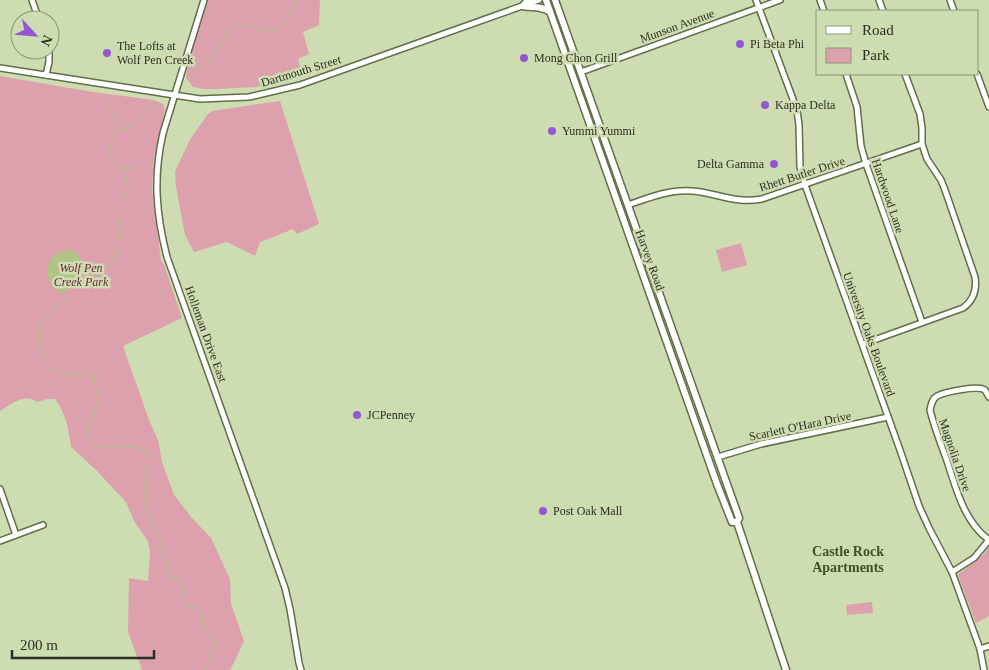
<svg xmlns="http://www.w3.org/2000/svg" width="989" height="670" font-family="Georgia,serif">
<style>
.green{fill:#dda1ae}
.water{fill:#afc485}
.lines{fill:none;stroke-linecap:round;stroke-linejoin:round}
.stream{stroke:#afc485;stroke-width:1}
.minor-casing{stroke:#616f48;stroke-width:8}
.major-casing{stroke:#616f48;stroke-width:9}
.minor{stroke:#fff;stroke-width:5}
.major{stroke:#fff;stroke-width:6}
.poi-dot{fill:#9358d0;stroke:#cddcb1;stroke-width:2}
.labels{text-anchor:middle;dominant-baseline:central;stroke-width:5;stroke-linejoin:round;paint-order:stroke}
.street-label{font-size:12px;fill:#2b3020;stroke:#cddcb1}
.poi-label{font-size:12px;fill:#2b3020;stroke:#cddcb1;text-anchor:start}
.park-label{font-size:12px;font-style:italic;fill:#711f3b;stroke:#cddcb1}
.neighbourhood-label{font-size:14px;font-weight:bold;fill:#43502a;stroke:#cddcb1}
</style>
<rect width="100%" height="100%" fill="#cddcb1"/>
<g class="green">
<path d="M 207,0 L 320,0 L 319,25 L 303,32 L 309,54 L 298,59 L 302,74 L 288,79 L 256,87 L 216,89 L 203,89 L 193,87 L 186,78 L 188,63 Z"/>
<path d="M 0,76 L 93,92 L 154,100 L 163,104 L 165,110 L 154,158 L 152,189 L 161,260 L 164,264 L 182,318 L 123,346 L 149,420 L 158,440 L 162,462 L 174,495 L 192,518 L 211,538 L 230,579 L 231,604 L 244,641 L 231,669 L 229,670 L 142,670 L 128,632 L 129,578 L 148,581 L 150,552 L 148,541 L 134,521 L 126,502 L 96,470 L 71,447 C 69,431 66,413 55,399 L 48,399 L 37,402 C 24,393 12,404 0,411 Z"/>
<path d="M 280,101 L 319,224 L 297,234 L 293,229 L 271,238 L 260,242 L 255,256 L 227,242 L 194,252 L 185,235 L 176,187 L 175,171 L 191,138 L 208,114 L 212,111 Z"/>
<path d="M 741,243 L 747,265 L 722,272 L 716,250 Z"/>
<path d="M 989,547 L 989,616 L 976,623 L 958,575 L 984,554 Z"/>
<path d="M 872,602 L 873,613 L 847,615 L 846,605 Z"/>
</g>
<path class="water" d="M 70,250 C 81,254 78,256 82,265 L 88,268 C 82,278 71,281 65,292 L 61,293 C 46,286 42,261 58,253 C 61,251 66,251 70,250 Z"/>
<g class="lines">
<g class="stream">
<path d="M 191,78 C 201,69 210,61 217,51 C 224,41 227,32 236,24 C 240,24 244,24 248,25 C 252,26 255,28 259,29 C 283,36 289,19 297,0"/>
<path d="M 100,93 L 100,96 L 103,101"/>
<path d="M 105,104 C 113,111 122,119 122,130"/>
<path d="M 154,105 C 142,114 133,129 117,131 C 110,140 111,146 111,158 C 121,169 128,176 128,191 L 121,197 L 122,213 L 116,256 L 111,264 L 104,268 L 100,272 L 72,288 L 63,301 L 42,321 L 38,330 L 39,345 L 46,362 L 52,371 L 83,375 L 91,374 L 94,379 L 98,402 L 91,419 L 87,434 L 94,445 L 102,448 L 119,446 L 139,448 L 148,453 L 150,462 L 147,475 L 146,508 L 162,544 L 171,578 L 181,581 L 183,586 L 181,591 L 184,597 L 186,598 L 185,603 L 186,606 L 196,608 L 203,614 L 202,627 C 205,629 209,631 212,634 C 218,644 210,660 206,670"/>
<path d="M 121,168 C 128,165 133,167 140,169"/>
</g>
<g class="minor-casing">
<g id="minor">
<path d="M 32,0 L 39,20"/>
<path d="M 204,0 L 163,133 C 153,177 156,214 167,257 L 285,588 L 290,609 L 299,663 L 301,670"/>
<path d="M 756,0 L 797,110 L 799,125 L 800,167 L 805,185 L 900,450 L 919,506 L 929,528 L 952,572 L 980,649 L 984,670"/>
<path d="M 820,0 L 824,11"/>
<path d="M 879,0 L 883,11"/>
<path d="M 950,0 L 954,11"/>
<path d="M 0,68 L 200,99 L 249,97 L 300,85 L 539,0"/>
<path d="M 581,72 L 780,0"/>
<path d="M 846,74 L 857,107 L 861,146 L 866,164 L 922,322"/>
<path d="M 977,74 L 989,107"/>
<path d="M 46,75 L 49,62 L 49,50"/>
<path d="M 628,205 C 648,198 670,189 692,191 C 718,193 734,204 762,199 L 922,144"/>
<path d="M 863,344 L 963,308 C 974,300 977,290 975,277 L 945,190 L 941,180 L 927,159 L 922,144 L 922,128 L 920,114 L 905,74"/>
<path d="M 718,457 L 761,444 L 888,417"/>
<path d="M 0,489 L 16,535"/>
<path d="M 989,540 C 963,521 956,487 946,458 C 940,442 934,426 930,410 C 931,405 932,399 937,396 C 945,392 978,385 985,390 C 986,392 988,395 989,397"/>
<path d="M 0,541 L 43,525"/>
<path d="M 952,572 L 974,558 L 989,540"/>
<path d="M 980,649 L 989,646"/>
</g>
</g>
<g class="major-casing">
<g id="major">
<path d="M 528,0 L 523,6 C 532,8 543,6 550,12"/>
<path d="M 546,0 L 717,484 L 732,522 L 737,522"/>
<path d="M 555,0 L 739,518 L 737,522 L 786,670"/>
</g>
</g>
<use href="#minor" class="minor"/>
<use href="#major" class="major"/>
</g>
<g class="poi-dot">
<circle cx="740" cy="44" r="5"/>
<circle cx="107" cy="53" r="5"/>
<circle cx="524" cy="58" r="5"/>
<circle cx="765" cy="105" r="5"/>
<circle cx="552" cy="131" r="5"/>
<circle cx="774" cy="164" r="5"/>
<circle cx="357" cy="415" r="5"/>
<circle cx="543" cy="511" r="5"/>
</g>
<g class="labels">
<g class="street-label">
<text transform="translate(677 26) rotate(-20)">Munson Avenue</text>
<text transform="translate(301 71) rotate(-17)">Dartmouth Street</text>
<text transform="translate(802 174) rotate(-18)">Rhett Butler Drive</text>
<text transform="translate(888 196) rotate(71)">Hardwood Lane</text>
<text transform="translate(650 260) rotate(70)">Harvey Road</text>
<text transform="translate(206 334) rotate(70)">Holleman Drive East</text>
<text transform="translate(869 334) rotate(70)">University Oaks Boulevard</text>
<text transform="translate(800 426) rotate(-12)">Scarlett O'Hara Drive</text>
<text transform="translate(955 455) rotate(71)">Magnolia Drive</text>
</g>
<g class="poi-label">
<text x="750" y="44">Pi Beta Phi</text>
<text x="117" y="46">The Lofts at<tspan x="117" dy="14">Wolf Pen Creek</tspan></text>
<text x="534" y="58">Mong Chon Grill</text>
<text x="775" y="105">Kappa Delta</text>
<text x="562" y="131">Yummi Yummi</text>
<text x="764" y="164" text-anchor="end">Delta Gamma</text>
<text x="367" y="415">JCPenney</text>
<text x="553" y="511">Post Oak Mall</text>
</g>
<g class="park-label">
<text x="81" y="268">Wolf Pen<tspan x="81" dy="14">Creek Park</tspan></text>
</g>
<g class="neighbourhood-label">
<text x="848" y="551">Castle Rock<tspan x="848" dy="16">Apartments</tspan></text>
</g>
</g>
<rect x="816" y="10" width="162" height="65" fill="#cddcb1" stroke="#8c9777"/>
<rect x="826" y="26" width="25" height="8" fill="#ffffff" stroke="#8c9777"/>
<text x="862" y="35" font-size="15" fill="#2b3020">Road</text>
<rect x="826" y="48" width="25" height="15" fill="#dda1ae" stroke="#8c9777"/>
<text x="862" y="60" font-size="15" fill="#2b3020">Park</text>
<g transform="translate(35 35) rotate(116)"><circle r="24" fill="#cddcb1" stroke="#8c9777"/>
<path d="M0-4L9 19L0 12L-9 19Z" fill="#9358d0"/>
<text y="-8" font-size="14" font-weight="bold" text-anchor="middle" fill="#2b3020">N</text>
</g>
<path d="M12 650v8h142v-8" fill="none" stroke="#2b3020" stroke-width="2.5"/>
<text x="20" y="650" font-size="15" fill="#2b3020" stroke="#cddcb1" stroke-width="4" paint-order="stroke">200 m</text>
</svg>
